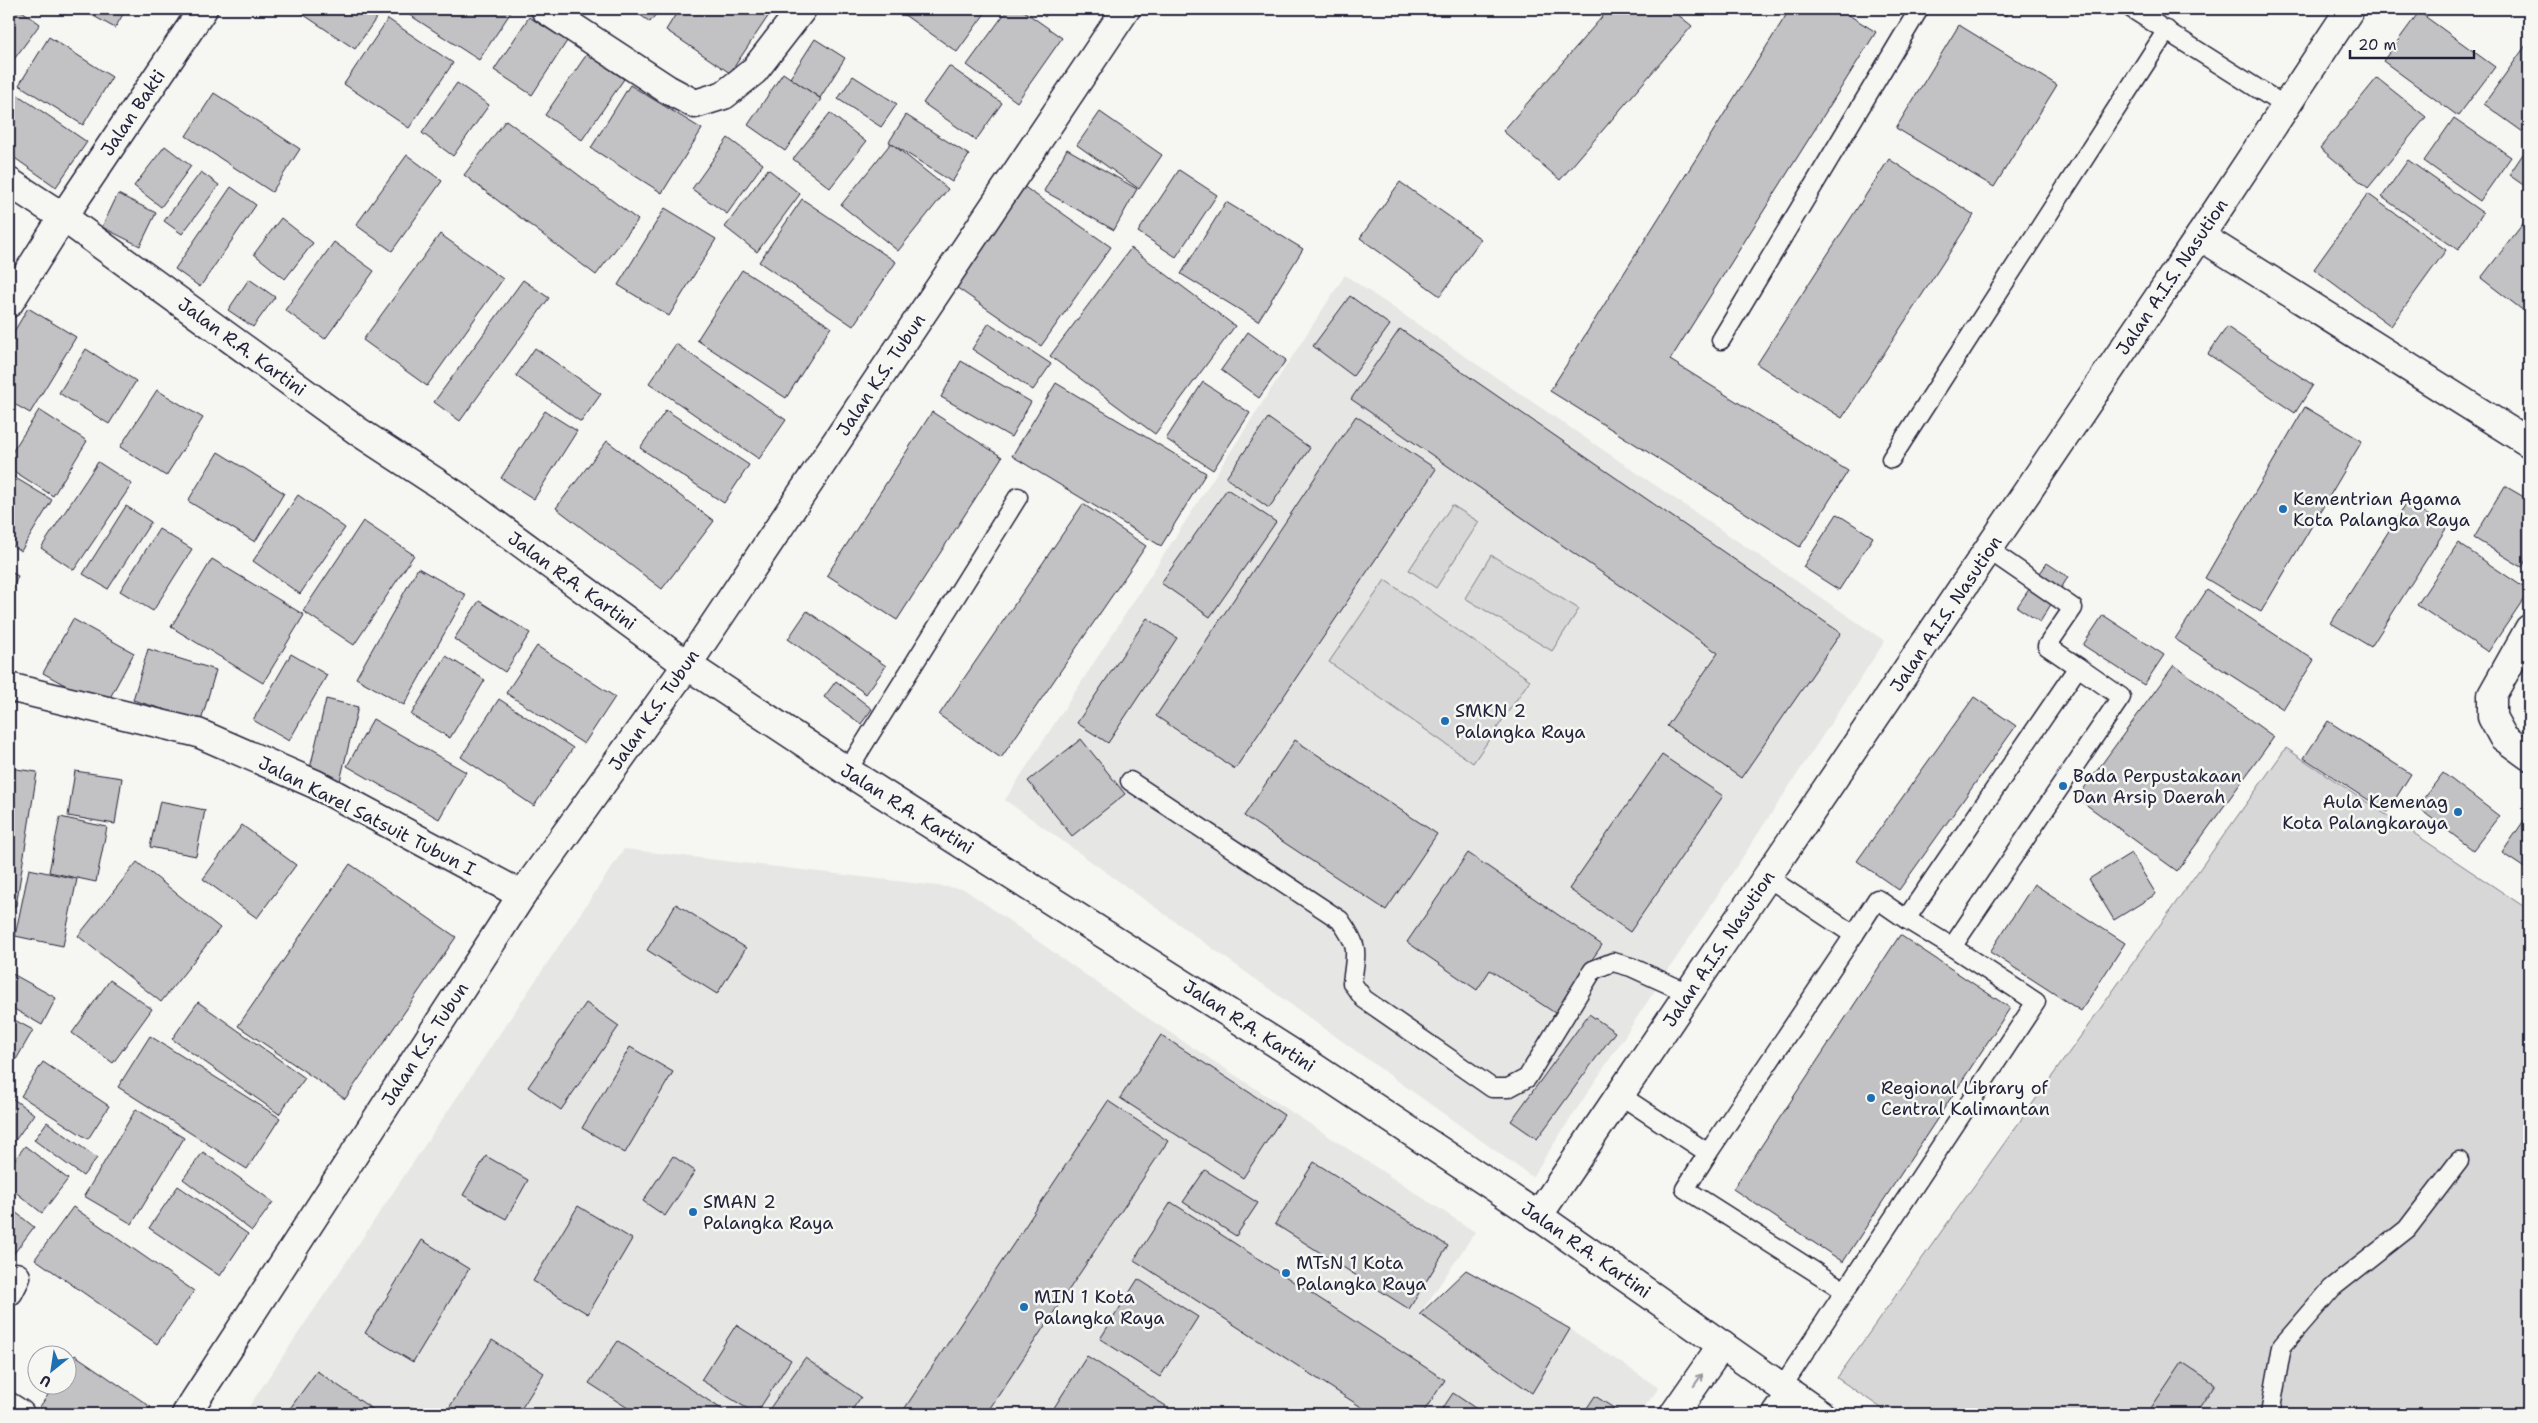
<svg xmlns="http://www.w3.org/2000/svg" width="2538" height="1423" font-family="'Shantell Sans',sans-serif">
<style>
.built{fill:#e6e6e4}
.green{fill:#d7d7d7;stroke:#7c7c89}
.building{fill:#c2c2c4;stroke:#22223b}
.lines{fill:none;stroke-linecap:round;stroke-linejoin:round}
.lane-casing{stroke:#22223b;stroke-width:21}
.street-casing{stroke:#22223b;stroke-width:31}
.secondary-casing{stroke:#22223b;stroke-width:31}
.lane{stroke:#f6f6f2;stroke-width:18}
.street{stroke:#f6f6f2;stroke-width:28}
.secondary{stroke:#f6f6f2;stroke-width:28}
.oneway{stroke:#9797a0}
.poi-dot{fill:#1f6fb2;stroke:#f6f6f2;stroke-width:2}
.labels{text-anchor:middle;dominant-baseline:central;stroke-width:5;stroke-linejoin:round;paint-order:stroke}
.street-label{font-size:18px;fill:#22223b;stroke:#f6f6f2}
.poi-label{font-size:18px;fill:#22223b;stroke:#f6f6f2;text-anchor:start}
</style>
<rect width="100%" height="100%" fill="#f6f6f2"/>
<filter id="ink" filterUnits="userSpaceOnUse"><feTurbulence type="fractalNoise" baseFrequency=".02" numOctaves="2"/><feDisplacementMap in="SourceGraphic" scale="10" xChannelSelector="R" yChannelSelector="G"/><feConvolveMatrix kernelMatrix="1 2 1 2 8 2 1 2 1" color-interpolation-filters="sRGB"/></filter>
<g filter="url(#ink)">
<g class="built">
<path d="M 1345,275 L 1885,641 L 1532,1177 L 1005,800 Z"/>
<path d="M 624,849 L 964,889 L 1137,1011 L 1475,1232 L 1420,1314 L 1532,1393 L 1570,1329 L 1659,1388 L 1639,1414 L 244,1414 Z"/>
</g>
<g class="green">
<path d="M 1452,505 L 1479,522 L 1436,588 L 1409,570 Z"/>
<path d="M 1491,555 L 1579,609 L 1552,651 L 1465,598 Z"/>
<path d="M 1385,580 L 1530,680 L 1473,763 L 1329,662 Z"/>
<path d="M 2286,748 L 2529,910 L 2529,1414 L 1890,1414 L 1837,1378 Z"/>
</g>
<g class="building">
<path d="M 9,9 L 19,9 L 40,24 L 9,66 Z"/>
<path d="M 81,9 L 126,9 L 115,28 Z"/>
<path d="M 295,9 L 365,9 L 377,17 L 355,49 Z"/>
<path d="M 411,9 L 513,9 L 479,60 L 408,14 Z"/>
<path d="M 632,9 L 660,9 L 650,22 Z"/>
<path d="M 679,9 L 773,9 L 730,73 L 666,30 Z"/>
<path d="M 896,9 L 988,9 L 957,52 Z"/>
<path d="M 1008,9 L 1021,9 L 1062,38 L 1017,102 L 967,65 Z"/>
<path d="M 1034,9 L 1051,9 L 1045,17 Z"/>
<path d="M 1609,9 L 1671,9 L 1692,26 L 1560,180 L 1503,131 Z"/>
<path d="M 1790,9 L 1839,9 L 1876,32 L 1670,360 L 1848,471 L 1800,547 L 1550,391 Z"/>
<path d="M 1892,9 L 1905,9 L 1901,14 Z"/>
<path d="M 1994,9 L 2010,9 L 2006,16 Z"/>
<path d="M 2419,12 L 2495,67 L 2458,116 L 2383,61 Z"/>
<path d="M 529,17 L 567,41 L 532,95 L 494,70 Z"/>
<path d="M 388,19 L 453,63 L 409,128 L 344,84 Z"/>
<path d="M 1959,25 L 2057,85 L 1994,187 L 1896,128 Z"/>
<path d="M 49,37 L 112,77 L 83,125 L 19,85 Z"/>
<path d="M 815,39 L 845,58 L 820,98 L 790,78 Z"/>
<path d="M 2529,41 L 2529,124 L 2523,132 L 2484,104 Z"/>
<path d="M 587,54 L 624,79 L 582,140 L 545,115 Z"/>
<path d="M 949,66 L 1002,103 L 976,140 L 923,103 Z"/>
<path d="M 783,73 L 821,99 L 785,151 L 748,125 Z"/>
<path d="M 853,76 L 897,104 L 881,127 L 838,99 Z"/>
<path d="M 2377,78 L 2426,117 L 2368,188 L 2320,148 Z"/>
<path d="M 457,83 L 489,105 L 453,156 L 422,133 Z"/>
<path d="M 630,85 L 702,129 L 662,193 L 591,148 Z"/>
<path d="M 15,93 L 87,142 L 56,187 L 9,154 L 9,101 Z"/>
<path d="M 214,93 L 300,149 L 272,192 L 186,136 Z"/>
<path d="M 1100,112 L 1162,155 L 1139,189 L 1077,145 Z"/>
<path d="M 830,113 L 866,142 L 830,188 L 793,159 Z"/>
<path d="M 906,115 L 969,155 L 952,182 L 889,142 Z"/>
<path d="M 2454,118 L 2511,157 L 2480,201 L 2424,161 Z"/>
<path d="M 506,120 L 638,220 L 596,275 L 464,175 Z"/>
<path d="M 728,138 L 763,164 L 727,214 L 692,189 Z"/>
<path d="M 891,143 L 948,189 L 898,251 L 841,205 Z"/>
<path d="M 2529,145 L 2529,189 L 2509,175 Z"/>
<path d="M 165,146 L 191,166 L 161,207 L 134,186 Z"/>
<path d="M 1067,149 L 1137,189 L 1114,230 L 1044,191 Z"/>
<path d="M 407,155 L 442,181 L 392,251 L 356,225 Z"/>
<path d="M 1889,159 L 1974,215 L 1842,418 L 1757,364 Z"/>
<path d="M 2408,160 L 2483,213 L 2458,250 L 2382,197 Z"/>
<path d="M 768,169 L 800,194 L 757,252 L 725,227 Z"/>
<path d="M 1179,170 L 1217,195 L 1176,257 L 1138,232 Z"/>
<path d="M 201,172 L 219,185 L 182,234 L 164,221 Z"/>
<path d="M 1400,182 L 1481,239 L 1440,296 L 1360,238 Z"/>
<path d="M 1023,186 L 1111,247 L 1041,346 L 953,285 Z"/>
<path d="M 231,187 L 256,205 L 200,287 L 175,269 Z"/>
<path d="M 118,194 L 156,213 L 140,246 L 102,227 Z"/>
<path d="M 2368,194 L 2446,250 L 2391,326 L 2314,269 Z"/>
<path d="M 802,199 L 896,262 L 853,326 L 759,262 Z"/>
<path d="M 1226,202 L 1303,249 L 1258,321 L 1181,274 Z"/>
<path d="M 665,208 L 716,239 L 669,316 L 618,285 Z"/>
<path d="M 2529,216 L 2529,315 L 2481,278 Z"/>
<path d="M 281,218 L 313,243 L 285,279 L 254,254 Z"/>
<path d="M 440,234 L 503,279 L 427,386 L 363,340 Z"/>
<path d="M 334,242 L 374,271 L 325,339 L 285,310 Z"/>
<path d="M 1131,248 L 1235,326 L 1155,434 L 1050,356 Z"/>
<path d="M 742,270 L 831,327 L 786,398 L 697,340 Z"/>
<path d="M 249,279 L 275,297 L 253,327 L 228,310 Z"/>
<path d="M 523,280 L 549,298 L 460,421 L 434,402 Z"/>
<path d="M 1350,296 L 1390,325 L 1353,376 L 1313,346 Z"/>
<path d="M 28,308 L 76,337 L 30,413 L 9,401 L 9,340 Z"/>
<path d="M 989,323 L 1051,364 L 1033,390 L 972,349 Z"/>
<path d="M 2227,327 L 2313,385 L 2295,413 L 2208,354 Z"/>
<path d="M 1400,329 L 1841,633 L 1741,778 L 1667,726 L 1718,653 L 1351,399 Z"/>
<path d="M 1248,332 L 1286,360 L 1259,398 L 1221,370 Z"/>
<path d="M 676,344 L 786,420 L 759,459 L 649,383 Z"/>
<path d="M 535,348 L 601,394 L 581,422 L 516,376 Z"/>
<path d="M 86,349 L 136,381 L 109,424 L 59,393 Z"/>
<path d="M 961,361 L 1031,402 L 1011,437 L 941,397 Z"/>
<path d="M 1203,382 L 1250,413 L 1213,470 L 1166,439 Z"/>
<path d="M 1056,383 L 1206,473 L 1161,546 L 1012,456 Z"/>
<path d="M 157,390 L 203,418 L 166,476 L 120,447 Z"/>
<path d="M 2305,407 L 2362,441 L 2261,612 L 2205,578 Z"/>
<path d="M 39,410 L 87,441 L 53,496 L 9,468 L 9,457 Z"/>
<path d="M 666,410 L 749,465 L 724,503 L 640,448 Z"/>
<path d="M 545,411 L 577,431 L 534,499 L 501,478 Z"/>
<path d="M 932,412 L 1002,457 L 897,620 L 827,575 Z"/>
<path d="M 1356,416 L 1436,469 L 1235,769 L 1156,716 Z"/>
<path d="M 1268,418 L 1310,448 L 1269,508 L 1226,478 Z"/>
<path d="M 9,421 L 13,423 L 9,432 Z"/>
<path d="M 607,441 L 714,521 L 662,589 L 556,508 Z"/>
<path d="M 218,452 L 284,493 L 255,542 L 188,501 Z"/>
<path d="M 98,462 L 132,484 L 74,570 L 41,548 Z"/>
<path d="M 9,474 L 52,500 L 21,551 L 9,544 Z"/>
<path d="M 2505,486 L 2529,500 L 2529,555 L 2522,567 L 2474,538 Z"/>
<path d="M 1227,489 L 1276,522 L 1210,617 L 1161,583 Z"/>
<path d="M 298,495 L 345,528 L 300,594 L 253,561 Z"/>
<path d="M 2407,502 L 2447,527 L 2371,647 L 2331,623 Z"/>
<path d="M 1083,504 L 1146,546 L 1001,758 L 939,715 Z"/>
<path d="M 126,506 L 151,522 L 108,589 L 83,574 Z"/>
<path d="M 1837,514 L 1873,537 L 1839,590 L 1803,567 Z"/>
<path d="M 363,521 L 414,555 L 354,645 L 303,611 Z"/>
<path d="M 159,529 L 192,549 L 153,611 L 120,591 Z"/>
<path d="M 2458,543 L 2529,591 L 2488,652 L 2417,605 Z"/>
<path d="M 212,559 L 304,615 L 263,683 L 171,627 Z"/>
<path d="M 2047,563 L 2068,577 L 2040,622 L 2017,607 Z"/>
<path d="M 418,568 L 466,595 L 404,705 L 356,678 Z"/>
<path d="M 9,571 L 18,576 L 9,597 Z"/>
<path d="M 2207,590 L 2314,660 L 2283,709 L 2175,639 Z"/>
<path d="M 479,601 L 530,633 L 505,672 L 454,639 Z"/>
<path d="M 807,611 L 886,666 L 866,694 L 788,639 Z"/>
<path d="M 2103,615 L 2164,655 L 2144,685 L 2083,645 Z"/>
<path d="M 1147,618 L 1177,638 L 1108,743 L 1077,723 Z"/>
<path d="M 73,619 L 134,653 L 105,707 L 43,673 Z"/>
<path d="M 537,646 L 615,697 L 584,744 L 506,693 Z"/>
<path d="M 148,649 L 216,670 L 201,721 L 133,700 Z"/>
<path d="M 291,654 L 327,675 L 289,741 L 253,720 Z"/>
<path d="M 446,656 L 485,680 L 450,738 L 411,715 Z"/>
<path d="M 2174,665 L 2274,737 L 2177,871 L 2077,798 Z"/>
<path d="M 836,681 L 872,709 L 861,724 L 824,697 Z"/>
<path d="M 1974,697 L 2016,726 L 1899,890 L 1857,861 Z"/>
<path d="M 326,699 L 358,707 L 340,781 L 309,773 Z"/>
<path d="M 499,699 L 573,748 L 534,806 L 461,757 Z"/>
<path d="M 373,719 L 466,772 L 439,819 L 347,766 Z"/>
<path d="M 2328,721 L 2411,774 L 2387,812 L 2304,758 Z"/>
<path d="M 1081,739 L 1125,794 L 1072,836 L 1028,781 Z"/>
<path d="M 1295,740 L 1437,834 L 1386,910 L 1244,816 Z"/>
<path d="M 1662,755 L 1723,796 L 1630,932 L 1569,889 Z"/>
<path d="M 9,768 L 37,772 L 16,906 L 9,905 Z"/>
<path d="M 75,771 L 122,778 L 115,824 L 68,816 Z"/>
<path d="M 2443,773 L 2499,816 L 2473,850 L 2417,807 Z"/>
<path d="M 160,801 L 205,810 L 196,856 L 150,847 Z"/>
<path d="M 2529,813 L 2529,871 L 2502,853 Z"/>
<path d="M 60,817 L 107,827 L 96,882 L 49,872 Z"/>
<path d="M 242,825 L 296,865 L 257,918 L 203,879 Z"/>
<path d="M 1468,853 L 1602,945 L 1555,1013 L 1490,970 L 1477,990 L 1407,942 Z"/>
<path d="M 2131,853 L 2156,894 L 2114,920 L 2089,879 Z"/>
<path d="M 137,862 L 220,928 L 161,1002 L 78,936 Z"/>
<path d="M 350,864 L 456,937 L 345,1099 L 238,1026 Z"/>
<path d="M 29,869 L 77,879 L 63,946 L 15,936 Z"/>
<path d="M 2034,884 L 2125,943 L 2081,1011 L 1990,952 Z"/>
<path d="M 676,904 L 746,948 L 717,994 L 647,950 Z"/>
<path d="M 1900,935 L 2010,1008 L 1843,1262 L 1733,1189 Z"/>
<path d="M 9,972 L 56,998 L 42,1025 L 9,1006 Z"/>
<path d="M 110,980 L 152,1009 L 113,1063 L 72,1033 Z"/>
<path d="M 198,1002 L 305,1078 L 279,1114 L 172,1039 Z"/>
<path d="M 586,1003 L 619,1026 L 561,1110 L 528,1087 Z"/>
<path d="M 1589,1014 L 1615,1032 L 1537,1139 L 1511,1121 Z"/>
<path d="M 9,1017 L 33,1030 L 9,1072 Z"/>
<path d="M 1161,1035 L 1284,1115 L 1243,1178 L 1120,1098 Z"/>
<path d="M 150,1036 L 280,1118 L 247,1169 L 118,1087 Z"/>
<path d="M 630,1047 L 673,1072 L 625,1153 L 582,1128 Z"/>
<path d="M 43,1062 L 109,1106 L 88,1139 L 21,1096 Z"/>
<path d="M 9,1096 L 34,1114 L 9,1149 Z"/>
<path d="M 1108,1101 L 1168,1141 L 986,1414 L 901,1414 Z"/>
<path d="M 136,1109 L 184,1138 L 132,1224 L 84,1196 Z"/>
<path d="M 47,1122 L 97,1158 L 83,1176 L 34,1140 Z"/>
<path d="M 25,1146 L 68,1179 L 42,1213 L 9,1187 L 9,1167 Z"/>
<path d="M 203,1152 L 273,1202 L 252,1231 L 183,1179 Z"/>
<path d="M 486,1156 L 528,1180 L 506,1219 L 463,1195 Z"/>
<path d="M 673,1156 L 695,1171 L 665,1216 L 643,1201 Z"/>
<path d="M 1314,1162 L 1448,1246 L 1409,1309 L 1275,1224 Z"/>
<path d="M 1205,1170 L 1258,1203 L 1236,1236 L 1183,1202 Z"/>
<path d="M 178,1186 L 248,1234 L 220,1276 L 149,1228 Z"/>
<path d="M 1171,1202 L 1445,1380 L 1422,1414 L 1372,1414 L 1134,1260 Z"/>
<path d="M 578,1206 L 632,1239 L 588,1314 L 533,1281 Z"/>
<path d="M 9,1207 L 34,1227 L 9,1260 Z"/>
<path d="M 73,1207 L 194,1291 L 157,1344 L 35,1259 Z"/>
<path d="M 422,1240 L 469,1269 L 413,1362 L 365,1333 Z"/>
<path d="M 1466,1270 L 1570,1329 L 1532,1393 L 1420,1314 Z"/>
<path d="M 1138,1279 L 1198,1317 L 1160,1377 L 1100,1339 Z"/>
<path d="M 736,1325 L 791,1360 L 756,1414 L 701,1380 Z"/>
<path d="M 492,1340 L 544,1373 L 518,1414 L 459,1414 L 449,1408 Z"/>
<path d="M 618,1341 L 729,1414 L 637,1414 L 589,1383 Z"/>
<path d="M 75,1355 L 151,1407 L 146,1414 L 42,1414 L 37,1411 L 54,1386 L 68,1386 L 68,1366 Z"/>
<path d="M 1087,1356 L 1166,1406 L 1162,1414 L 1050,1414 Z"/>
<path d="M 805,1358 L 861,1397 L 849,1414 L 766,1414 Z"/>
<path d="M 2182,1362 L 2215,1384 L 2195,1414 L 2147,1414 Z"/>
<path d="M 317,1371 L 378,1413 L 376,1414 L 286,1414 Z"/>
<path d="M 1453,1393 L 1484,1414 L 1439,1414 Z"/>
<path d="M 1595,1396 L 1623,1414 L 1583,1414 Z"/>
<path d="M 411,1407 L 424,1414 L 407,1414 Z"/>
</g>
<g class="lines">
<g class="lane-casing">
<g id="lane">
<path d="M 2132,9 L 2285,106"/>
<path d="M 1721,340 L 1919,9"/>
<path d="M 1891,459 L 2167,30"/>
<path d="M 847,771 L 1018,497"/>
<path d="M 1130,781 L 1340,920 C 1360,948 1356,950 1352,983 L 1364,999 L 1492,1088 L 1508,1088 L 1527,1078 L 1593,970 L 1613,962 L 1631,967 L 1688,993"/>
<path d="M 1906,919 L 1952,947 L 2121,697 L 2078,667"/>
<path d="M 1854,935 L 1877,899 L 1906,919 L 2078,667 L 2047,646 L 2073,608 L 1989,550"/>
<path d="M 1620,1095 L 1708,1153 L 1854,935 L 1767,877"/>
<path d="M 1708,1153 L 1685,1189 L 1845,1291 L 2036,1002 L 1952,947"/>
<path d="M 1782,1387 L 1845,1291"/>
<path d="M 2270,1414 L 2282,1346 L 2332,1288 L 2407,1229 L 2459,1161"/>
</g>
</g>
<g class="street-casing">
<g id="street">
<path d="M 545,9 L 667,89 L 695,104 L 724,95 L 754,71 L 802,9"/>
<path d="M 2200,236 L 2529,443"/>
<path d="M 9,303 L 63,217 L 203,9"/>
<path d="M 2529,629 L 2492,695 L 2492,717 L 2503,737 L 2529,756"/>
<path d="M 9,687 L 198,733 L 315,784 L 522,895"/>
<path d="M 1538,1216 L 2200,236 L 2350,9"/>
<path d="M 9,1291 L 16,1277"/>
<path d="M 9,1407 L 20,1414"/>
</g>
</g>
<g class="secondary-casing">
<g id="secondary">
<path d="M 9,182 L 63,217 L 359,432 L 457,496 L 687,665 L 847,771 L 1306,1062 L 1538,1216 L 1820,1414"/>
<path d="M 186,1414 L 522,895 L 687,665 L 1126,9"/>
<path d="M 1674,1414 L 1722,1345"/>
<path d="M 1777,1414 L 1791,1394"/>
</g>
</g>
<use href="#lane" class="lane"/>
<use href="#street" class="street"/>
<use href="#secondary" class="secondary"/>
</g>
<defs><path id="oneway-shaft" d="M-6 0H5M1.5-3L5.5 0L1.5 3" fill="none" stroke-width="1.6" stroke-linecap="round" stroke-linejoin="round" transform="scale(1.25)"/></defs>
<use class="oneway" href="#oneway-shaft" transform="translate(1698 1380) rotate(-55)"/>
</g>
<g class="poi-dot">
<circle cx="2283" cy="509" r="5"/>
<circle cx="1445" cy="721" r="5"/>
<circle cx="2063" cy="786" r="5"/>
<circle cx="2458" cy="812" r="5"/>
<circle cx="1871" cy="1098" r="5"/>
<circle cx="693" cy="1212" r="5"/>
<circle cx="1286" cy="1273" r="5"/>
<circle cx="1024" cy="1307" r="5"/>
</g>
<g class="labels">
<g class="street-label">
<text transform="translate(133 113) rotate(-56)">Jalan Bakti</text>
<text transform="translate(2172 277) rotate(-56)">Jalan A.I.S. Nasution</text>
<text transform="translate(242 347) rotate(36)">Jalan R.A. Kartini</text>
<text transform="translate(881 375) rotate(-56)">Jalan K.S. Tubun</text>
<text transform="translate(572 581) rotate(36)">Jalan R.A. Kartini</text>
<text transform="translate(1946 614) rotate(-56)">Jalan A.I.S. Nasution</text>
<text transform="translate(654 710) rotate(-55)">Jalan K.S. Tubun</text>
<text transform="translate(907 809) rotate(32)">Jalan R.A. Kartini</text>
<text transform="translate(367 816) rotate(27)">Jalan Karel Satsuit Tubun I</text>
<text transform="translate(1719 949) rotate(-56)">Jalan A.I.S. Nasution</text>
<text transform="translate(1249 1026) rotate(33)">Jalan R.A. Kartini</text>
<text transform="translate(425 1044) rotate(-57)">Jalan K.S. Tubun</text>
<text transform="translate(1586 1250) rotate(35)">Jalan R.A. Kartini</text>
</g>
<g class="poi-label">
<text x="2293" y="499">Kementrian Agama<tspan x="2293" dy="21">Kota Palangka Raya</tspan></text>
<text x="1455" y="711">SMKN 2<tspan x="1455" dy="21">Palangka Raya</tspan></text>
<text x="2073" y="776">Bada Perpustakaan<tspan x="2073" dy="21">Dan Arsip Daerah</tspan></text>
<text x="2448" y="802" text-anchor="end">Aula Kemenag<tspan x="2448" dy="21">Kota Palangkaraya</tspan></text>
<text x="1881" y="1088">Regional Library of<tspan x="1881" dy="21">Central Kalimantan</tspan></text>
<text x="703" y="1202">SMAN 2<tspan x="703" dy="21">Palangka Raya</tspan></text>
<text x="1296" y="1263">MTsN 1 Kota<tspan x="1296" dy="21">Palangka Raya</tspan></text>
<text x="1034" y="1297">MIN 1 Kota<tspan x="1034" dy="21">Palangka Raya</tspan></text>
</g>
</g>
<rect width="2538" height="1423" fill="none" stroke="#f6f6f2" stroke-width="30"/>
<rect x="15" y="15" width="2508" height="1393" fill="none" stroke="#22223b" stroke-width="2" filter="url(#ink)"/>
<g transform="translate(52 1370) rotate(210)"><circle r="24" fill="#f6f6f2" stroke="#a1a1a9"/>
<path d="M0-4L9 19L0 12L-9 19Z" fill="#1f6fb2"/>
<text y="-8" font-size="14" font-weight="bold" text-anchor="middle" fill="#22223b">U</text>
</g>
<path d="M2350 50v8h124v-8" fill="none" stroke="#22223b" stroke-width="2.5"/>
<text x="2358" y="50" font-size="15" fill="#22223b" stroke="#f6f6f2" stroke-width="4" paint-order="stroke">20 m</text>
</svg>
